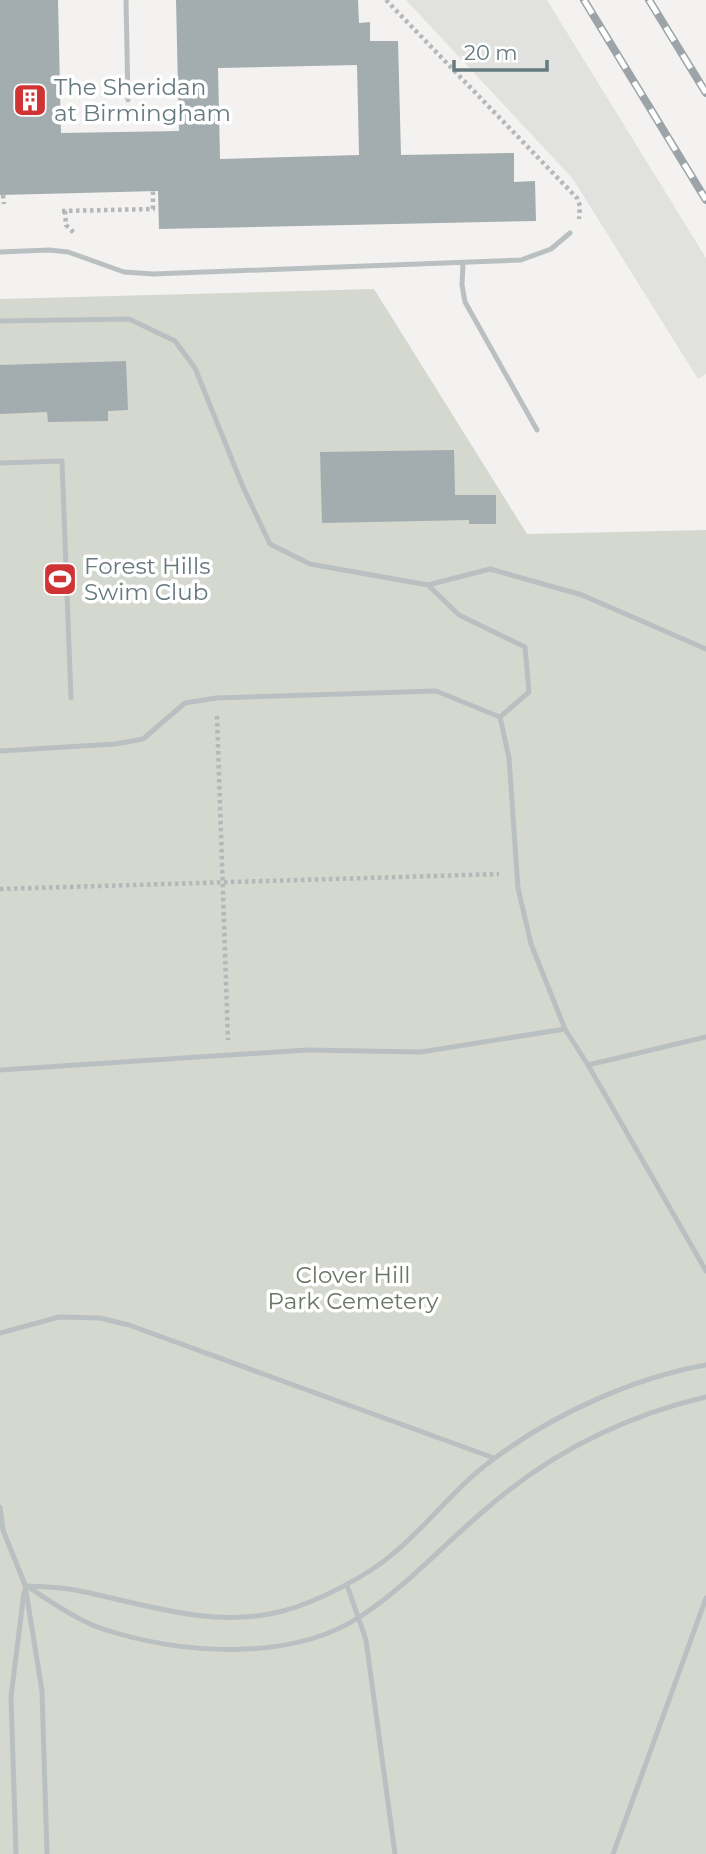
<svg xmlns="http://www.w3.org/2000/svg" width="706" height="1854" font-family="Montserrat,sans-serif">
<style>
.built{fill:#e1e2e0}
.green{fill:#d4d8cf}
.building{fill:#a3acae;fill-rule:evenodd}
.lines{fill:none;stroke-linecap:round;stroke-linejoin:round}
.path{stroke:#b4b8b9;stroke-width:4.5;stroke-dasharray:3.5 3.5;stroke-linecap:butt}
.lane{stroke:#bac0c1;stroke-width:5}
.rail-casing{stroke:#9ca4a7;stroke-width:8}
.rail{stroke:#fff;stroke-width:5;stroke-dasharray:16;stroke-linecap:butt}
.labels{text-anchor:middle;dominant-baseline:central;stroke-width:7;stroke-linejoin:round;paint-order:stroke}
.poi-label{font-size:23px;fill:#65797e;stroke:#fff;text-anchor:start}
.park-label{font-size:23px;fill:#6b7563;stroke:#fff}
</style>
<rect width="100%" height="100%" fill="#f3f2f0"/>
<path class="built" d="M 406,0 L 547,0 L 706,258 L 706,374 L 698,379 L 573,179 Z"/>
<path class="green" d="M 374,289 L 527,534 L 706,530 L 706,1854 L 0,1854 L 0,299 Z"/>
<g class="building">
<path d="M 0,0 L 58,0 L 61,133 L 179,131 L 176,0 L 358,0 L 359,23 L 370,22 L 370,41 L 398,41 L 401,155 L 514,153 L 514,182 L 535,181 L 536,221 L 159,229 L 158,191 L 0,195 ZM 357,65 L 359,155 L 220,159 L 218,68 Z"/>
<path d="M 126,361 L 128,410 L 108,411 L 108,421 L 48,422 L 47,412 L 0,414 L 0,365 Z"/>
<path d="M 454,450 L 455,495 L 496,495 L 496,524 L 469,524 L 469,520 L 322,523 L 320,452 Z"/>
</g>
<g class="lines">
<g class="path">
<path d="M 386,0 L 577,198 L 580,206 L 579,219"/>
<path d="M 3,195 L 4,204"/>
<path d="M 62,211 L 153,209 L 153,191"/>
<path d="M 65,211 L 66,225 L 75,234"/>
<path d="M 217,716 L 228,1040"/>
<path d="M 0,889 L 499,874"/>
</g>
<g class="lane">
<path d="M 126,0 L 128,100"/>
<path d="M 0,252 L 49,250 L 68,252 L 124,272 L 153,274 L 521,260 L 551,249 L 570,233"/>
<path d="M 463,263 L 462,285 L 465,302 L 537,430"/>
<path d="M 0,321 L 129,319 L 175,341 L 195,368 L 243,487 L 270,544 L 310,564 L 428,585 L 459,615 L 525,647 L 529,692 L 500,717 L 509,758 L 518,888 L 531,944 L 565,1029 L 588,1065 L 706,1271"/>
<path d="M 0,463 L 62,461 L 71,698"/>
<path d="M 428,585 L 490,569 L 582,595 L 706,649"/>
<path d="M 0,751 L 115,744 L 143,739 L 185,703 L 216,698 L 436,691 L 500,717"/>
<path d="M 588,1065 L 706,1037"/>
<path d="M 0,1070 L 307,1050 L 421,1052 L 565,1029"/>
<path d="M 0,1333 L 59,1317 L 100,1318 L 129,1325 L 494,1458"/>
<path d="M 0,1507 L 3,1530 L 25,1585 L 42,1691 L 47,1854"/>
<path d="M 25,1585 C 49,1600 76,1620 103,1629 C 180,1654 290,1663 361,1616 C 407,1586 444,1544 486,1509 C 549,1454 625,1416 706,1397"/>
<path d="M 347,1585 L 366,1640 L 395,1854"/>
<path d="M 28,1586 C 45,1587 63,1587 80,1591 C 148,1605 214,1629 283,1611 C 317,1602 368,1576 395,1552 C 430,1523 457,1485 495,1458 C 554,1414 633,1378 706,1365"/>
<path d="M 16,1854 L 11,1697 L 24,1592"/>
<path d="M 613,1854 L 706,1598"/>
</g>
<g class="rail-casing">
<g id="rail">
<path d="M 584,0 L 706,200"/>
<path d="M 649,0 L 706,93"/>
</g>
</g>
<use href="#rail" class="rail"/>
</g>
<defs>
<g id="building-square" transform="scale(1.75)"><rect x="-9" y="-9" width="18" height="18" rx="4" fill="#d03334" stroke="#fff"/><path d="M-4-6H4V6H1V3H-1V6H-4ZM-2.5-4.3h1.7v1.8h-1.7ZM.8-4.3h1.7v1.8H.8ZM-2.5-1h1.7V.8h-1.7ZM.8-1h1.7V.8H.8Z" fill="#fff"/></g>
<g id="stadium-square" transform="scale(1.75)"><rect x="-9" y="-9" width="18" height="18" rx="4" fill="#d03334" stroke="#fff"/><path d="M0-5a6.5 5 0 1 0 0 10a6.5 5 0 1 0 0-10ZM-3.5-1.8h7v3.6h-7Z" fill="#fff"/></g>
</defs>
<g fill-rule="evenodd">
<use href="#building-square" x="30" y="100"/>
<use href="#stadium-square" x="60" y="579"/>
</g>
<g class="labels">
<g class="poi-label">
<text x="54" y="87">The Sheridan<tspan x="54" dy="26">at Birmingham</tspan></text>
<text x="84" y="566">Forest Hills<tspan x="84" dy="26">Swim Club</tspan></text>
</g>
<g class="park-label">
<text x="353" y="1275">Clover Hill<tspan x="353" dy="26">Park Cemetery</tspan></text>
</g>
</g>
<path d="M454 60v10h93v-10" fill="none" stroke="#65797e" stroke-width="3.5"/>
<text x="464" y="60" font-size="21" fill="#65797e" stroke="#ffffff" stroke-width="5" paint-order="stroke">20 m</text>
</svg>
